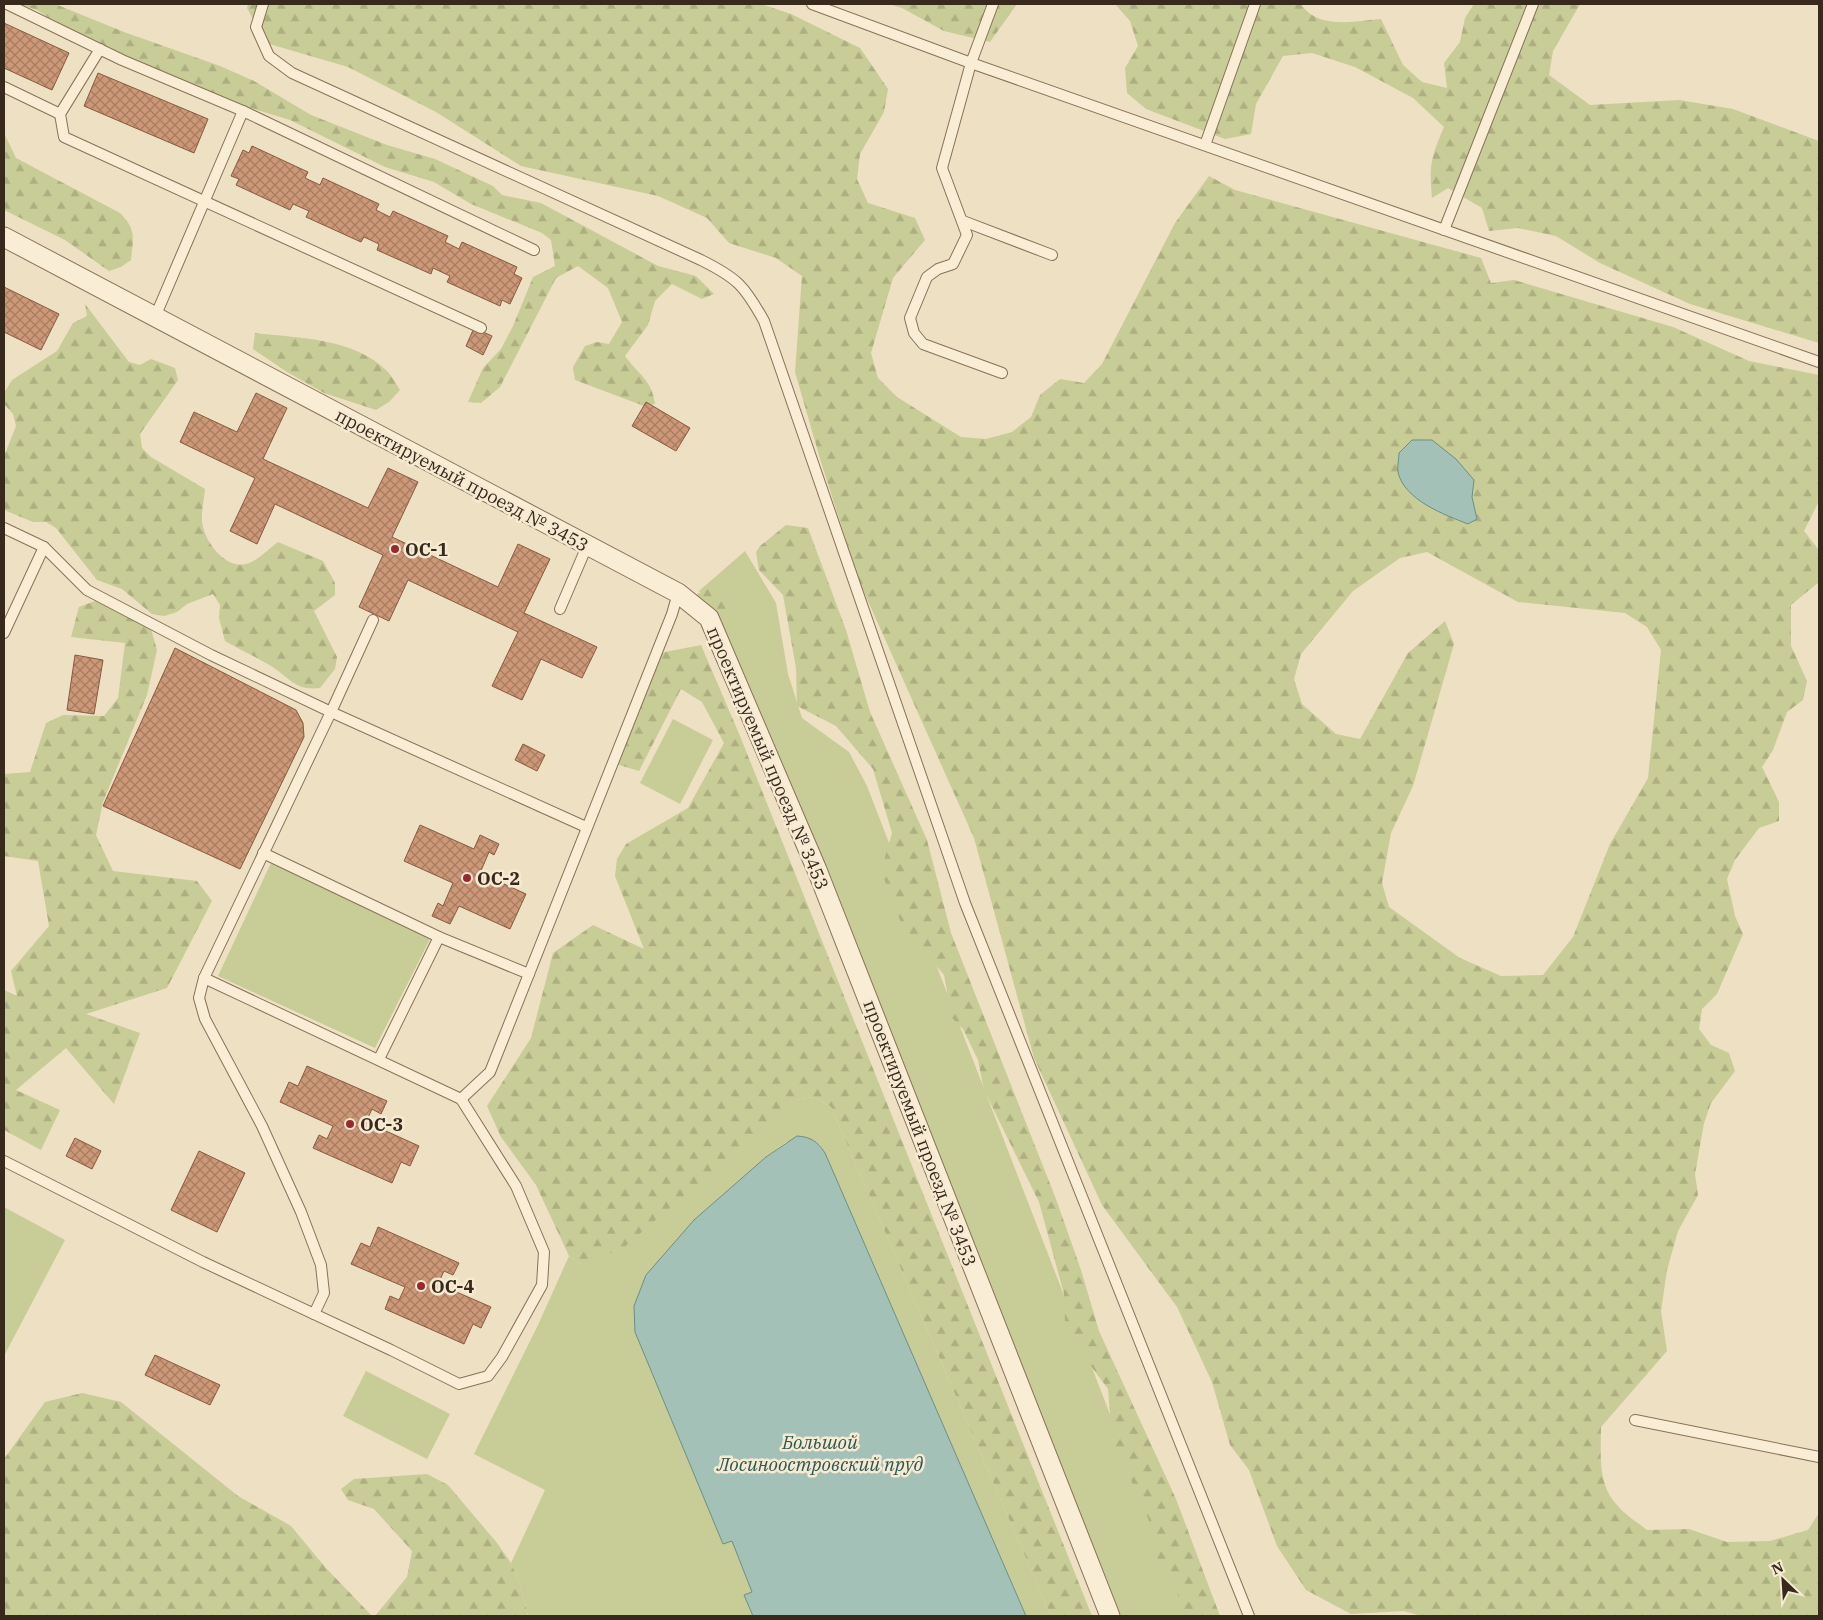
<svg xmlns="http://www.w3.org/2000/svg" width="1823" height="1620" font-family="'IBM Plex Serif',serif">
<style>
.grass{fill:#c8cc96}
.forest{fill:url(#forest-firs);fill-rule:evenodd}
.water{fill:#a4c1b8;stroke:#6b8f85}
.building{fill:url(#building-cross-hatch);stroke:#88593f}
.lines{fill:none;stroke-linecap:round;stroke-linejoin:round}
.service-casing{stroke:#887159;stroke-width:12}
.minor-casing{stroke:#887159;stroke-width:21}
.service{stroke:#f9edd5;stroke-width:10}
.minor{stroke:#f9edd5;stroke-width:19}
.poi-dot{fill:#98292d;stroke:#f6ead2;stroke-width:2}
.labels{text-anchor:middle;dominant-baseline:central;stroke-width:5;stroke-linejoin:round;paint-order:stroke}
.street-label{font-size:18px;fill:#38291d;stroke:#f6ead2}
.poi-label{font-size:18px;font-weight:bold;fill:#38291d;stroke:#f6ead2;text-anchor:start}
.water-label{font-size:19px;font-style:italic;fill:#2c5854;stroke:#f6ead2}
</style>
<defs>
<pattern id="forest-firs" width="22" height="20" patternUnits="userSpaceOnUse" patternTransform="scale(1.25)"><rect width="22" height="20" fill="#c8cc96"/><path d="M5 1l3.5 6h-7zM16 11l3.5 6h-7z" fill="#adaf81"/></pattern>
<pattern id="building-cross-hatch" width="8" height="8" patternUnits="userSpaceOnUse" patternTransform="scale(1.25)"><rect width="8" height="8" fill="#cd9878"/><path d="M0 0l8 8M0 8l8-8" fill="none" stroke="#a77c62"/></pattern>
</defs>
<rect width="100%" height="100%" fill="#eee0c2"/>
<g class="grass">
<path d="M 745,551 L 776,603 L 788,674 L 802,718 L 849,752 L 867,786 L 1188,1616 L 1119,1616 L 719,615 L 699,591 Z"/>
<path d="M 673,719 L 713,740 L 680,804 L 640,783 Z"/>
<path d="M 271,863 L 430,939 L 375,1048 L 218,976 Z"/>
<path d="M 814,1097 L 831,1107 L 1051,1616 L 1026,1616 L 825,1153 L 819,1144 L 786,1142 L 766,1157 L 694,1220 L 635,1332 L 723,1543 L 732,1540 L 753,1592 L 744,1595 L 753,1616 L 528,1616 L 521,1586 L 511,1563 L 545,1490 L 474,1454 L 538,1325 L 569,1256 L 581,1264 L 795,1100 Z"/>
<path d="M 4,1207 L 65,1240 L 4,1356 Z"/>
<path d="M 366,1371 L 450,1414 L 427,1459 L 343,1416 Z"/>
</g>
<g class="forest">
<path d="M 18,4 L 55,4 L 124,32 L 220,66 L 254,81 L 311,115 L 387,145 L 435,159 L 493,186 L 502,195 L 541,203 L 658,266 L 696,276 L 714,294 L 702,299 L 672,284 L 655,301 L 648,325 L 625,356 C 639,375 652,380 655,404 L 644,406 L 575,380 L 573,367 L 585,346 L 597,342 L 609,344 L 622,322 L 608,288 L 578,266 L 556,278 L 500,387 L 481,403 L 468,402 L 483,368 L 501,349 L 513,326 L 533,277 L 555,266 L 551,240 L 542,233 L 471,204 L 434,182 L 385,167 L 290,120 L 147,76 L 113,61 L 37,10 Z"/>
<path d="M 248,4 L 761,4 L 791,14 L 860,48 L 888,89 L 884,112 L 860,154 L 857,179 L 868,203 L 915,218 L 925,240 L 893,278 L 871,353 L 878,378 L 897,397 L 961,437 L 986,439 L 1012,432 L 1031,417 L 1040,395 L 1060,379 L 1084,383 L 1102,364 L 1175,223 L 1209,176 L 1235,190 L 1481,258 L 1491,283 L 1514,280 L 1673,327 L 1749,361 L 1819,375 L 1819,501 L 1804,531 L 1819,550 L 1819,582 L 1791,605 L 1791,646 L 1807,681 L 1803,700 L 1787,712 L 1773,750 L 1762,767 L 1779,802 L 1779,821 L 1759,828 L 1735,860 L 1727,879 L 1735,916 L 1743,934 L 1717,994 L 1702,1009 L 1699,1029 L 1711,1045 L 1729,1053 L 1735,1071 L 1711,1103 L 1704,1123 L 1695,1174 L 1698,1195 L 1678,1231 L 1667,1270 L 1661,1311 L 1667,1351 L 1601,1427 C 1601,1454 1597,1483 1617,1505 C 1625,1515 1637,1522 1647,1530 L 1689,1529 L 1727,1542 L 1770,1541 L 1808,1530 L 1819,1513 L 1819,1616 L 1421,1616 L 1404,1611 L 1351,1614 L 1306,1590 L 1277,1546 L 1249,1470 L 1230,1445 L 1212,1382 L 1177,1307 L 1102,1205 L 1034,1058 L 974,838 L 859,581 L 821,462 L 795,372 L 802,276 L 776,258 L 729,243 L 707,218 L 658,196 L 521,166 L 436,112 L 348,67 L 266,43 L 247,8 ZM 1427,552 L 1518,602 L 1625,613 L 1647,627 L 1661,650 L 1648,778 L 1610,844 L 1573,937 L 1543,975 L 1501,976 L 1460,958 L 1389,907 L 1382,883 L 1391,833 L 1413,786 L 1454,644 L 1445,621 L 1408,653 L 1360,739 L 1336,734 L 1302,704 L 1294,679 L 1301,654 L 1353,591 L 1400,558 Z"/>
<path d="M 889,4 L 1017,4 L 990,42 L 944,31 L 902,8 Z"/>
<path d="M 1115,4 L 1301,4 C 1318,30 1355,21 1381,19 L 1403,65 L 1422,82 L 1447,88 L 1444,63 L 1460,42 L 1465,18 L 1474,4 L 1580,4 L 1553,51 L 1549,75 L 1590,105 L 1679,100 L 1733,109 L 1819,141 L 1819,343 L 1690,304 L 1600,263 L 1556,236 L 1518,228 L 1489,231 L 1482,208 L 1448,188 L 1432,198 C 1429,166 1431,157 1444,127 L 1413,98 L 1355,67 L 1312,53 L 1283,56 L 1256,104 L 1251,134 L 1225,139 L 1146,109 L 1127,93 L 1125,68 L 1138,46 L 1130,21 Z"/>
<path d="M 4,133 L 16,158 L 120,213 C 137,230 133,238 131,260 L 121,267 L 109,271 L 65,240 L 4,210 Z"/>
<path d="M 85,304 L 129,362 L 140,365 L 151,359 L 175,368 L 178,380 L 140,434 L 142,448 L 151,457 L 205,489 C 204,500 200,517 203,527 C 207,544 226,569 246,564 C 258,561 268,549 278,542 L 323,561 L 335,583 L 335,595 L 314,611 L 337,657 L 335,669 L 320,688 C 295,691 290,678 271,666 C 257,657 240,650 225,641 L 219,618 L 220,605 L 213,594 L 187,604 L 177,612 L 164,616 L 152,614 L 122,589 L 97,580 L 56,528 L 46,522 L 33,522 L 4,510 L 4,456 L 16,426 L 13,414 L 5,405 L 4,393 L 12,380 L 57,351 L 73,323 L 87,316 Z"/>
<path d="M 255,333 C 299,338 354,338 387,371 C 392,376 396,384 400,390 L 389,402 L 376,410 L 324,393 L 287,372 L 253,349 Z"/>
<path d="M 786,525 L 808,528 L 846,630 L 870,712 L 927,840 L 951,933 L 1056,1199 L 1081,1270 L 1099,1331 L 1176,1499 L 1220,1616 L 1181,1616 L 1177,1588 L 1161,1574 L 1148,1518 L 1112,1438 L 1108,1389 L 1076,1346 L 1065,1323 L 1064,1294 L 1039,1202 L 984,1090 L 978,1060 L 963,1029 L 952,1018 L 944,975 L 902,925 L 881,871 L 892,833 L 873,769 L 836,726 L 797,706 L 796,668 L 783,595 L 759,570 L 756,552 L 760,546 Z"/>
<path d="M 718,585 L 732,608 L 728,615 L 730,626 L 722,634 L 697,598 L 697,594 Z"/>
<path d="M 95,601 L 149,622 L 157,650 L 147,695 L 103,802 L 96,835 L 113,871 L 197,881 L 212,901 L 167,988 L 86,1014 L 140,1033 L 114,1104 L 66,1048 L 16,1090 L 60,1110 L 41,1150 L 4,1130 L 4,990 L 17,996 L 11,971 L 49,926 L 38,861 L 4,856 L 4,774 L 30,772 L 46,723 L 63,715 L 104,716 L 118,698 L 125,643 L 71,637 L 79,607 Z"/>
<path d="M 701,645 L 740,736 L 1092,1616 L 1051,1616 L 831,1107 L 814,1097 L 795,1100 L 622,1249 L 581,1264 L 569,1256 L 536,1185 L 501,1137 L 487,1106 L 531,1038 L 553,953 L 593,925 L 644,949 L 615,876 L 617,859 L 626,844 L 688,808 L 724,743 L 702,702 L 681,689 L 639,771 L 616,764 L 660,653 Z"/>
<path d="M 82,1393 L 121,1402 L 238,1496 L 291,1526 L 325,1567 L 372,1616 L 4,1616 L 4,1459 L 45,1402 Z"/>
<path d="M 427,1474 L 448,1485 L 497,1543 L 511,1563 L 521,1586 L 528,1616 L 375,1616 L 407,1577 L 412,1551 L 374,1509 L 348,1500 L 341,1489 L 354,1479 Z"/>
</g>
<g class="water">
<path d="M 1412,440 L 1432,440 L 1456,459 L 1474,480 L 1472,497 L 1477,519 L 1468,524 C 1445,515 1404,500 1398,472 C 1397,467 1399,459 1399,453 Z"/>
<path d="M 797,1136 C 811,1137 817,1141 825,1153 L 1026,1616 L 753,1616 L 744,1595 L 752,1592 L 732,1541 L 723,1544 L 635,1332 L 634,1306 L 646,1275 L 694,1220 L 766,1157 Z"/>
</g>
<g class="building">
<path d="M 4,23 L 69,53 L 52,90 L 4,68 Z"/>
<path d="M 98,73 L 208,119 L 194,153 L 84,106 Z"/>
<path d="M 252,146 L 308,172 L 305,178 L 320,185 L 323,178 L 379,204 L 376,210 L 390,217 L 393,211 L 448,236 L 445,242 L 459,249 L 462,242 L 517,267 L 514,274 L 522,278 L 510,304 L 502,300 L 500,306 L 447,282 L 450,276 L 433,268 L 431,274 L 377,250 L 379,244 L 364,237 L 361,242 L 306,217 L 309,211 L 293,204 L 290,210 L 236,185 L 239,179 L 231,176 L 243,150 L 249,153 Z"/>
<path d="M 4,287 L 59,314 L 41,350 L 4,332 Z"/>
<path d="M 474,328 L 492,336 L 483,355 L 466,346 Z"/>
<path d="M 256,393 L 287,408 L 263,459 L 368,508 L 388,468 L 418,482 L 392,537 L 498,587 L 518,544 L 550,559 L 524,613 L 597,647 L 582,678 L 541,659 L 522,700 L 492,686 L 518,632 L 408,580 L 389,621 L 359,607 L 383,555 L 275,504 L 257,544 L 230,531 L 255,478 L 180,442 L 194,412 L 237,432 Z"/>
<path d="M 646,402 L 690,428 L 676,451 L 632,426 Z"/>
<path d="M 175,648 L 296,710 L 303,723 L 304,737 L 240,869 L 103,806 Z"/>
<path d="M 75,655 L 103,660 L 94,714 L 67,710 Z"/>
<path d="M 523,744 L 545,755 L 537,771 L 515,760 Z"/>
<path d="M 420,825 L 474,849 L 480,835 L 499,844 L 494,855 L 489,852 L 480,873 L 526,894 L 510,929 L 459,906 L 450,924 L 432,916 L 438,903 L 443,906 L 453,883 L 404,861 Z"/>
<path d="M 307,1066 L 387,1101 L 381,1114 L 372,1109 L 366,1122 L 419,1146 L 410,1166 L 401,1162 L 392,1183 L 313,1148 L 319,1135 L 327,1139 L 333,1126 L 280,1102 L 289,1082 L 298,1086 Z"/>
<path d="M 75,1138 L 101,1151 L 92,1169 L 66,1156 Z"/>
<path d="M 199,1151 L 245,1173 L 217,1232 L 171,1210 Z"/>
<path d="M 378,1227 L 459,1263 L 453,1275 L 444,1271 L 438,1284 L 491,1307 L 481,1328 L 473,1324 L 464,1344 L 385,1309 L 390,1296 L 399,1300 L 405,1287 L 351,1264 L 361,1243 L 370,1247 Z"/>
<path d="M 155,1355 L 220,1385 L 210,1405 L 145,1375 Z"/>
</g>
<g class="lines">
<g class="service-casing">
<g id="service">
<path d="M 7,4 L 122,60 L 243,111 L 534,250"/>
<path d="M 263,4 L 256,27 L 269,56 L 292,73 L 701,260 C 737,278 744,285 764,321 L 965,903 L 1249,1616"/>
<path d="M 812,4 L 971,63 L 1819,362"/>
<path d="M 993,4 L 971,63 L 942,168 L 967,235 L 953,264 L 938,269 L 927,277 L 910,318 L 914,333 L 923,344 L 1002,373"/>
<path d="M 100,49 L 60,114 L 64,137 L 481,328"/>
<path d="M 4,87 L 60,114"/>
<path d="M 1205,145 L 1255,4"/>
<path d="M 963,221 L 1052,255"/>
<path d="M 1444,230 L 1533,4"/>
<path d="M 155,317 L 243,111"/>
<path d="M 4,528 L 44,547 L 87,590 L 211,655 L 331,712 L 204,978 L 461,1099 L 516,1186 L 544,1252 L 542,1285 L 502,1357 L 488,1376 L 459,1384 L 391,1350 L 203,1262 L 4,1161"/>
<path d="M 560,609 L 587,546"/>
<path d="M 373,620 L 331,712 L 586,827"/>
<path d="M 4,633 L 44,547"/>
<path d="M 263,853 L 439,937"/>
<path d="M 204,978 L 199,998 L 205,1019 L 262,1126 L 301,1212 L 321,1265 L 324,1293 L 314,1314"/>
<path d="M 379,1059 L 439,937 L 529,974"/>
<path d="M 461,1099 L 490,1072 L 672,614 L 678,593"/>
<path d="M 1635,1420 L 1819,1457"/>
</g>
</g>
<g class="minor-casing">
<path id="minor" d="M 4,237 L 678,593 L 709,618 L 817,870 L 1110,1616"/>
</g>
<use href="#service" class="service"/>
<use href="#minor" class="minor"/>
</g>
<g class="poi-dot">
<circle cx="395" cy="549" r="5"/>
<circle cx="467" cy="878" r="5"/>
<circle cx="350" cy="1124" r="5"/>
<circle cx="421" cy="1286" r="5"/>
</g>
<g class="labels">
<g class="street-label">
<text transform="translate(462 480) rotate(28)">проектируемый проезд № 3453</text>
<text transform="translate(768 758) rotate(67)">проектируемый проезд № 3453</text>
<text transform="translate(920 1133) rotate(69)">проектируемый проезд № 3453</text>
</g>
<g class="poi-label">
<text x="405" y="549">ОС-1</text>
<text x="477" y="878">ОС-2</text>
<text x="360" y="1124">ОС-3</text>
<text x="431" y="1286">ОС-4</text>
</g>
<g class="water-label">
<text x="820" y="1442">Большой<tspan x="820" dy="22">Лосиноостровский пруд</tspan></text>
</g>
</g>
<rect width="1823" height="1620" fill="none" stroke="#38291d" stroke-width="10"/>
<g transform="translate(1783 1580) rotate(335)" stroke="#f6ead2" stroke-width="4" paint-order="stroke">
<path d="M0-4L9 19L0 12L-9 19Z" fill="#38291d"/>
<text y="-8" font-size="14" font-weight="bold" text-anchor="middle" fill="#38291d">N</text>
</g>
</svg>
